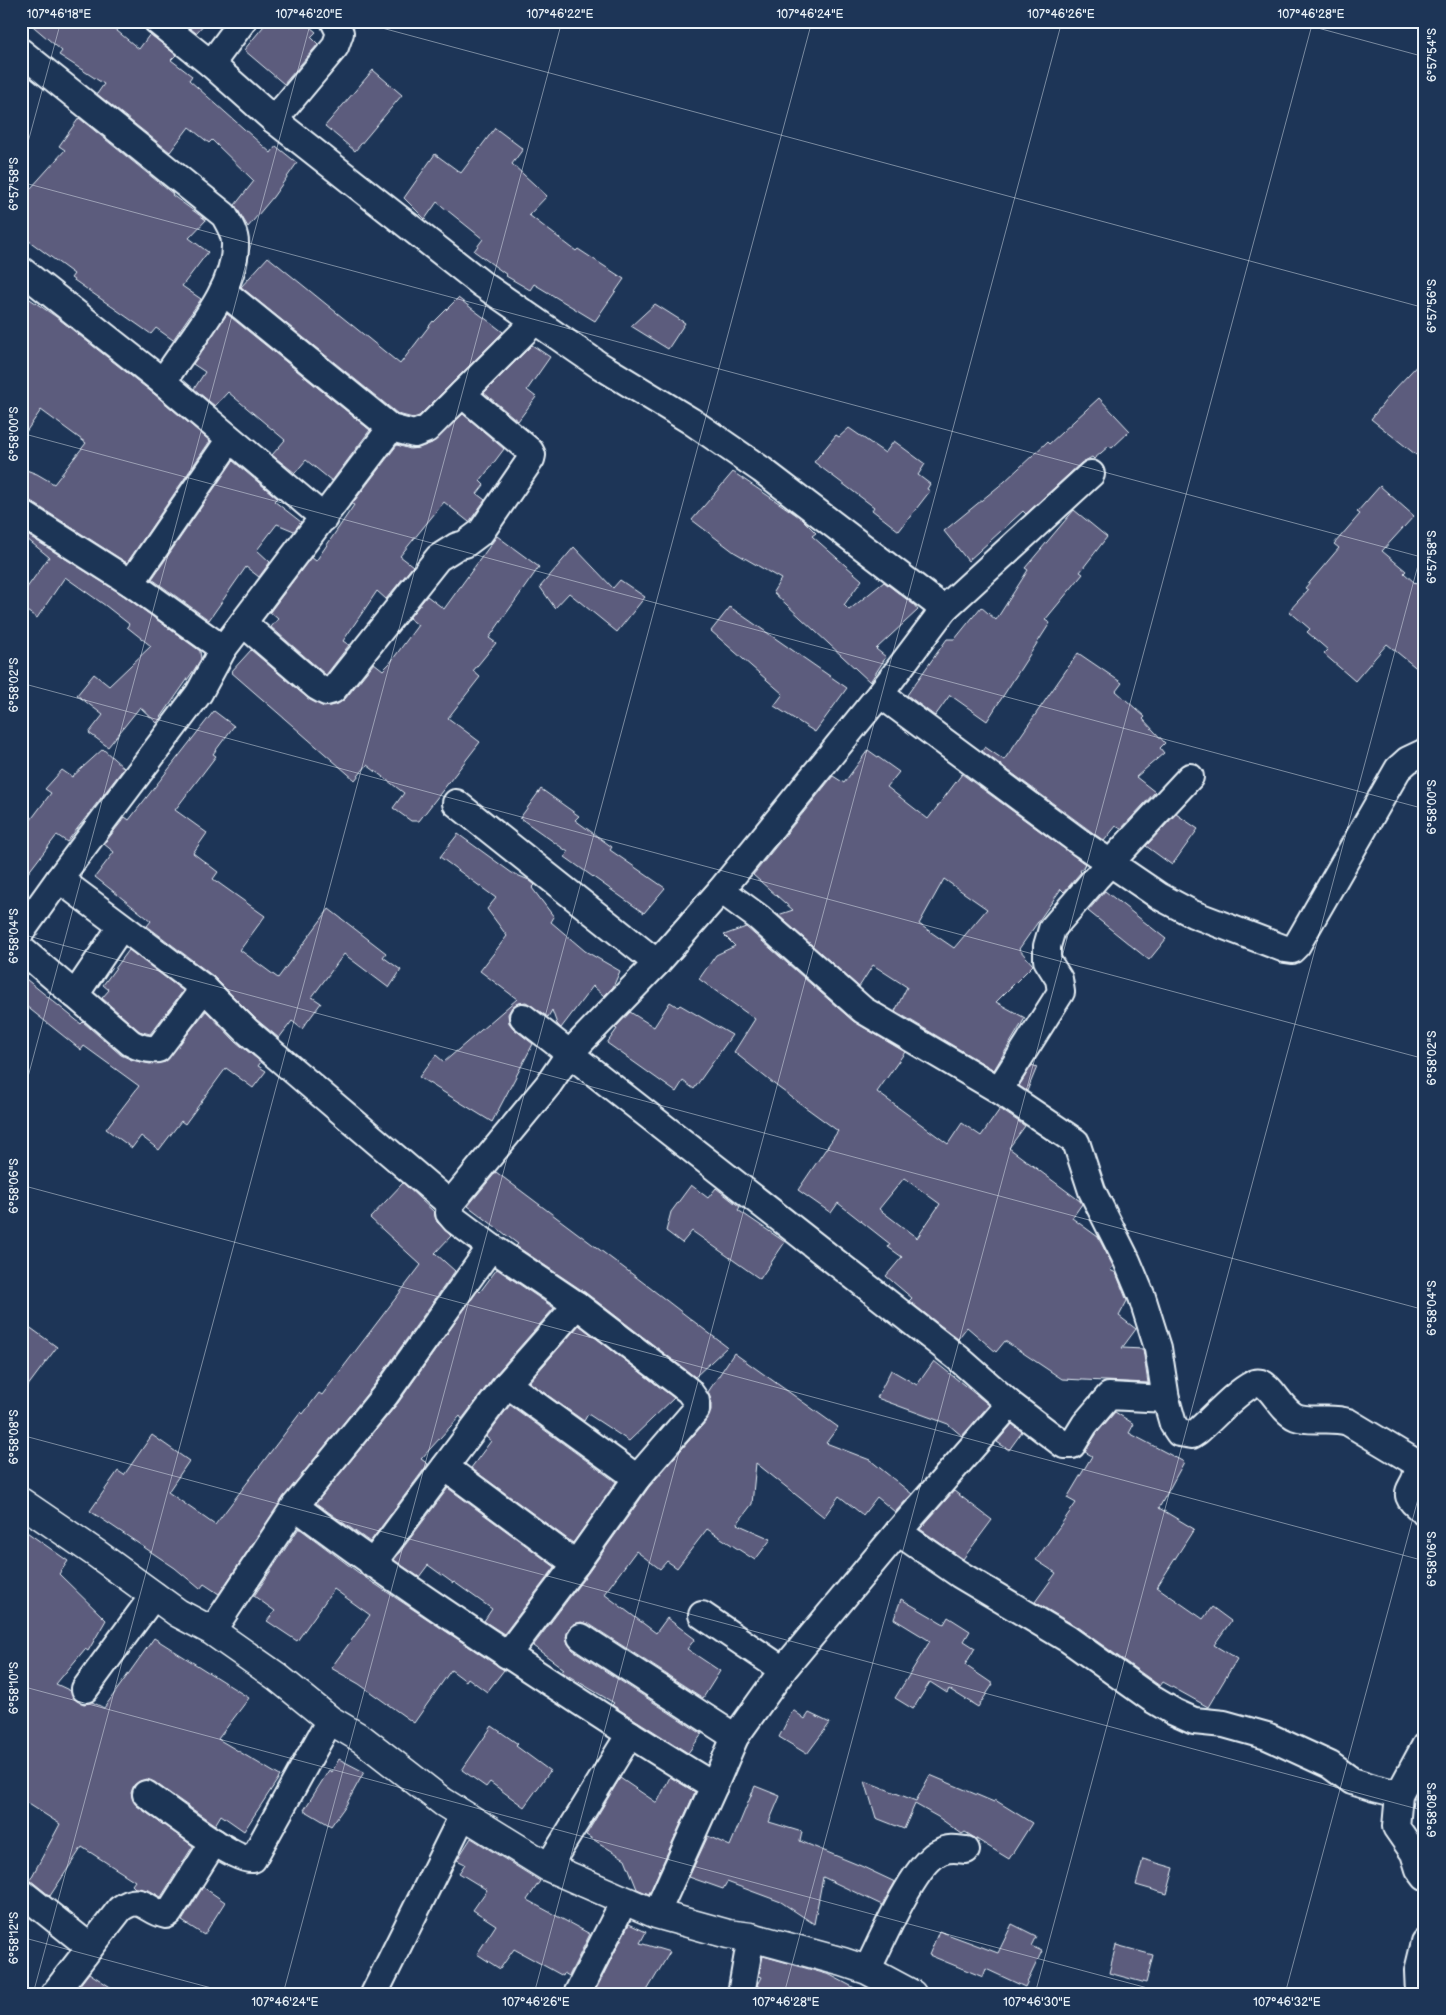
<svg xmlns="http://www.w3.org/2000/svg" width="1446" height="2015" font-family="'Balsamiq Sans',sans-serif">
<style>
.building{fill:#5c5b7d;stroke:#e8f1f8;fill-rule:evenodd}
.lines{fill:none;stroke-linecap:round;stroke-linejoin:round}
.street-casing{stroke:#e8f1f8;stroke-width:30}
.secondary-casing{stroke:#e8f1f8;stroke-width:31}
.street{stroke:#1d3557;stroke-width:26}
.secondary{stroke:#1d3557;stroke-width:28}
.ticks{fill:none;stroke:#e8f1f8;stroke-width:1;stroke-opacity:0.45}
.neatline{fill:none;stroke:#e8f1f8;stroke-width:2}
.ticks-label{font-size:12px;text-anchor:middle;fill:#e8f1f8}
</style>
<rect width="100%" height="100%" fill="#1d3557"/>
<filter id="ink" filterUnits="userSpaceOnUse"><feTurbulence type="fractalNoise" baseFrequency=".02" numOctaves="2"/><feDisplacementMap in="SourceGraphic" scale="10" xChannelSelector="R" yChannelSelector="G"/><feConvolveMatrix kernelMatrix="1 2 1 2 8 2 1 2 1" color-interpolation-filters="sRGB"/></filter>
<g filter="url(#ink)">
<g class="building">
<path d="M 27,21 L 105,21 L 139,49 L 150,34 L 176,55 L 171,60 L 192,76 L 189,80 L 271,153 L 276,146 L 297,163 L 273,197 L 248,227 L 235,205 L 254,181 L 212,140 L 209,143 L 189,127 L 170,152 L 97,94 L 104,84 L 59,55 L 62,51 Z"/>
<path d="M 181,21 L 207,21 L 196,33 Z"/>
<path d="M 268,21 L 303,21 L 316,32 L 311,37 L 318,44 L 284,84 L 244,50 Z"/>
<path d="M 373,70 L 402,95 L 355,151 L 325,126 Z"/>
<path d="M 79,118 L 173,194 L 172,195 L 206,220 L 189,238 L 208,252 L 182,286 L 201,299 L 173,340 L 156,328 L 151,334 L 71,278 L 74,274 L 21,235 L 21,181 L 31,188 L 65,150 L 59,146 Z"/>
<path d="M 495,128 L 523,149 L 512,164 L 547,196 L 529,215 L 576,251 L 578,249 L 624,279 L 595,321 L 534,284 L 530,290 L 506,276 L 507,275 L 474,251 L 483,239 L 437,202 L 425,219 L 404,198 L 435,154 L 461,173 Z"/>
<path d="M 268,257 L 400,364 L 433,321 L 434,322 L 458,298 L 503,332 L 419,416 L 413,418 L 398,414 L 241,287 Z"/>
<path d="M 21,293 L 55,316 L 154,394 L 210,441 L 127,563 L 29,500 L 21,498 L 21,468 L 37,474 L 54,484 L 86,443 L 41,410 L 21,439 Z"/>
<path d="M 655,304 L 685,323 L 668,349 L 631,326 Z"/>
<path d="M 227,314 L 370,430 L 332,481 L 306,460 L 295,473 L 272,455 L 285,440 L 228,392 L 215,406 L 194,389 L 205,372 L 193,364 Z"/>
<path d="M 532,345 L 550,357 L 527,390 L 536,397 L 518,421 L 484,393 Z"/>
<path d="M 1425,357 L 1425,462 L 1371,419 L 1393,391 Z"/>
<path d="M 1099,398 L 1130,431 L 1112,448 L 1109,446 L 1094,459 L 1092,457 L 1081,463 L 1026,514 L 1023,511 L 968,561 L 944,531 L 1004,482 L 1047,442 L 1049,444 Z"/>
<path d="M 463,414 L 504,449 L 480,481 L 484,485 L 477,494 L 485,500 L 469,522 L 444,502 L 400,556 L 413,566 L 386,599 L 377,591 L 343,641 L 349,645 L 326,675 L 271,627 L 278,619 L 270,612 L 311,557 L 316,561 L 354,505 L 352,504 L 397,445 L 410,449 L 419,448 L 432,443 Z"/>
<path d="M 849,428 L 885,453 L 894,441 L 925,464 L 918,475 L 930,484 L 927,489 L 930,491 L 899,531 L 872,510 L 874,507 L 814,462 L 836,435 L 839,437 Z"/>
<path d="M 233,461 L 277,498 L 274,501 L 301,522 L 294,531 L 277,524 L 257,550 L 270,562 L 259,577 L 246,567 L 209,620 L 152,579 Z"/>
<path d="M 733,472 L 801,518 L 816,533 L 812,536 L 862,580 L 844,605 L 849,610 L 884,582 L 914,605 L 918,610 L 876,649 L 886,657 L 870,682 L 773,592 L 781,579 L 734,552 L 692,520 Z"/>
<path d="M 1380,486 L 1414,516 L 1382,551 L 1406,571 L 1404,573 L 1425,592 L 1425,675 L 1387,644 L 1355,681 L 1324,654 L 1328,650 L 1307,632 L 1310,629 L 1289,611 L 1308,590 L 1305,588 L 1339,548 L 1334,544 L 1360,514 L 1357,512 Z"/>
<path d="M 1074,510 L 1107,537 L 1080,572 L 1083,574 L 1045,620 L 1050,623 L 987,721 L 950,695 L 935,716 L 907,695 L 947,639 L 955,639 L 981,607 L 996,620 L 1028,570 L 1025,568 Z"/>
<path d="M 21,531 L 123,595 L 200,651 L 201,659 L 194,670 L 157,723 L 140,707 L 108,747 L 89,733 L 103,715 L 77,695 L 94,674 L 109,686 L 151,646 L 127,627 L 129,624 L 106,606 L 65,577 L 37,618 L 21,607 L 21,596 L 49,557 L 21,534 Z"/>
<path d="M 497,536 L 539,567 L 489,638 L 496,643 L 473,671 L 480,677 L 448,718 L 480,742 L 419,821 L 411,821 L 393,808 L 404,793 L 367,765 L 355,780 L 231,672 L 251,650 L 310,700 L 324,707 L 338,704 L 345,699 L 374,663 L 383,670 L 390,663 L 418,625 L 409,618 L 427,596 L 444,609 Z"/>
<path d="M 574,547 L 613,588 L 620,580 L 645,597 L 617,632 L 569,593 L 555,608 L 540,587 Z"/>
<path d="M 730,607 L 847,688 L 815,732 L 774,706 L 783,694 L 711,631 Z"/>
<path d="M 1078,653 L 1122,683 L 1116,691 L 1145,717 L 1143,719 L 1165,743 L 1160,748 L 1164,753 L 1136,777 L 1155,792 L 1121,829 L 1116,826 L 1104,841 L 982,751 L 985,747 L 1004,760 Z"/>
<path d="M 214,711 L 234,726 L 213,754 L 216,756 L 175,810 L 207,833 L 193,853 L 218,872 L 213,879 L 265,916 L 240,950 L 278,978 L 329,909 L 386,953 L 383,957 L 401,970 L 389,988 L 344,954 L 312,997 L 321,1003 L 302,1029 L 292,1021 L 279,1038 L 257,1020 L 213,976 L 147,926 L 151,921 L 95,877 L 114,852 L 104,844 L 125,817 L 129,820 Z"/>
<path d="M 103,749 L 124,768 L 67,842 L 57,835 L 21,882 L 21,833 L 51,793 L 45,789 L 62,770 L 72,777 Z"/>
<path d="M 868,750 L 899,772 L 887,787 L 928,819 L 962,774 L 1085,864 L 1080,871 L 1081,872 L 1064,892 L 1061,889 L 1019,949 L 1033,965 L 996,1002 L 1025,1018 L 994,1070 L 895,1011 L 907,987 L 873,965 L 859,987 L 778,915 L 793,910 L 753,875 L 833,776 L 844,783 ZM 944,879 L 987,909 L 954,948 L 919,924 Z"/>
<path d="M 541,789 L 579,816 L 575,820 L 612,847 L 610,850 L 665,888 L 644,913 L 565,857 L 568,852 L 520,818 Z"/>
<path d="M 1176,814 L 1198,829 L 1172,865 L 1146,846 Z"/>
<path d="M 458,834 L 512,873 L 529,880 L 535,885 L 532,888 L 554,917 L 551,922 L 585,951 L 620,971 L 613,987 L 604,996 L 593,986 L 561,1028 L 557,1024 L 552,1010 L 548,1017 L 526,1002 L 518,1003 L 512,1007 L 508,1014 L 509,1023 L 514,1029 L 533,1044 L 492,1122 L 419,1077 L 436,1055 L 444,1062 L 517,999 L 480,971 L 507,936 L 487,909 L 496,898 L 440,857 Z"/>
<path d="M 1105,891 L 1166,939 L 1149,960 L 1088,911 Z"/>
<path d="M 746,927 L 853,1021 L 905,1052 L 877,1092 L 948,1144 L 962,1123 L 981,1136 L 1000,1109 L 1025,1126 L 1009,1148 L 1080,1201 L 1082,1204 L 1072,1218 L 1098,1237 L 1113,1266 L 1110,1270 L 1116,1273 L 1127,1301 L 1119,1316 L 1136,1329 L 1122,1348 L 1143,1349 L 1148,1383 L 1062,1379 L 1005,1341 L 996,1352 L 967,1327 L 958,1339 L 909,1301 L 912,1298 L 886,1276 L 902,1257 L 888,1247 L 890,1244 L 838,1203 L 831,1213 L 798,1190 L 838,1131 L 779,1088 L 734,1052 L 755,1019 L 699,979 L 716,955 L 735,946 L 724,935 ZM 904,1178 L 940,1204 L 917,1238 L 879,1209 Z"/>
<path d="M 129,950 L 183,991 L 150,1034 L 139,1031 L 102,998 L 109,990 L 103,985 Z"/>
<path d="M 21,975 L 81,1024 L 83,1022 L 121,1055 L 132,1060 L 150,1064 L 165,1062 L 206,1011 L 236,1042 L 261,1062 L 258,1066 L 266,1071 L 253,1088 L 226,1068 L 185,1124 L 181,1121 L 159,1150 L 141,1136 L 132,1148 L 106,1129 L 139,1086 L 84,1046 L 81,1050 L 21,1002 Z"/>
<path d="M 670,1002 L 678,1007 L 680,1005 L 732,1035 L 694,1089 L 683,1081 L 676,1092 L 607,1043 L 617,1029 L 615,1028 L 630,1012 L 654,1027 Z"/>
<path d="M 1032,1065 L 1037,1067 L 1027,1091 L 1019,1086 Z"/>
<path d="M 496,1172 L 636,1277 L 727,1347 L 695,1377 L 586,1293 L 516,1246 L 518,1244 L 468,1206 Z"/>
<path d="M 403,1183 L 434,1212 L 437,1222 L 451,1236 L 435,1253 L 455,1271 L 374,1385 L 283,1498 L 219,1594 L 204,1584 L 200,1589 L 175,1568 L 90,1511 L 118,1471 L 124,1475 L 152,1435 L 189,1461 L 168,1492 L 215,1525 L 301,1412 L 303,1414 L 319,1393 L 322,1395 L 421,1265 L 370,1218 Z"/>
<path d="M 691,1185 L 708,1198 L 716,1188 L 740,1207 L 738,1210 L 785,1242 L 760,1279 L 692,1231 L 682,1243 L 666,1231 L 671,1212 Z"/>
<path d="M 497,1269 L 554,1308 L 496,1374 L 462,1419 L 460,1416 L 421,1459 L 428,1464 L 370,1542 L 316,1503 L 398,1403 L 478,1290 L 480,1292 Z"/>
<path d="M 21,1321 L 57,1347 L 21,1395 Z"/>
<path d="M 579,1325 L 674,1398 L 629,1441 L 588,1414 L 584,1421 L 529,1382 Z"/>
<path d="M 734,1353 L 838,1427 L 826,1443 L 870,1460 L 912,1494 L 895,1512 L 877,1497 L 863,1515 L 839,1496 L 824,1517 L 756,1463 L 752,1504 L 737,1524 L 771,1539 L 755,1560 L 707,1529 L 677,1568 L 667,1561 L 660,1569 L 636,1551 L 604,1594 L 656,1633 L 667,1618 L 695,1639 L 687,1649 L 720,1671 L 703,1698 L 589,1624 L 581,1622 L 574,1624 L 569,1628 L 566,1637 L 568,1644 L 573,1650 L 702,1734 L 688,1753 L 612,1705 L 614,1703 L 562,1672 L 564,1669 L 533,1646 L 588,1573 L 649,1487 L 707,1420 L 711,1410 L 711,1400 L 708,1392 Z"/>
<path d="M 934,1361 L 989,1405 L 962,1436 L 948,1424 L 877,1398 L 891,1370 L 917,1385 Z"/>
<path d="M 510,1405 L 616,1482 L 573,1543 L 471,1468 L 491,1441 L 486,1437 Z"/>
<path d="M 1115,1412 L 1134,1424 L 1129,1433 L 1184,1462 L 1159,1508 L 1194,1529 L 1157,1587 L 1203,1619 L 1212,1607 L 1231,1621 L 1214,1645 L 1237,1659 L 1208,1707 L 1163,1682 L 1160,1686 L 1077,1627 L 1035,1602 L 1056,1573 L 1036,1560 L 1076,1503 L 1067,1498 L 1092,1456 L 1085,1452 L 1097,1433 Z"/>
<path d="M 1012,1424 L 1022,1432 L 1009,1450 L 997,1442 Z"/>
<path d="M 448,1488 L 555,1567 L 504,1634 L 484,1621 L 492,1609 L 454,1582 L 453,1583 L 428,1565 L 419,1577 L 394,1560 Z"/>
<path d="M 954,1491 L 992,1520 L 963,1559 L 920,1529 Z"/>
<path d="M 21,1528 L 68,1561 L 59,1574 L 106,1620 L 88,1651 L 85,1649 L 56,1684 L 71,1691 L 77,1701 L 84,1704 L 92,1702 L 104,1708 L 154,1638 L 249,1698 L 218,1739 L 280,1776 L 244,1831 L 221,1815 L 215,1825 L 154,1782 L 147,1779 L 140,1781 L 134,1785 L 131,1793 L 133,1800 L 137,1806 L 193,1846 L 161,1897 L 149,1890 L 135,1888 L 132,1885 L 135,1881 L 82,1847 L 50,1896 L 30,1880 L 60,1824 L 21,1799 Z"/>
<path d="M 299,1528 L 363,1576 L 504,1670 L 487,1692 L 468,1678 L 466,1681 L 451,1670 L 414,1723 L 359,1684 L 331,1668 L 370,1615 L 334,1589 L 297,1641 L 267,1621 L 275,1611 L 254,1596 Z"/>
<path d="M 901,1599 L 944,1624 L 948,1617 L 970,1631 L 964,1641 L 975,1648 L 965,1665 L 993,1684 L 978,1707 L 949,1689 L 947,1693 L 930,1682 L 913,1709 L 895,1698 L 930,1641 L 894,1619 Z"/>
<path d="M 793,1710 L 805,1719 L 809,1713 L 830,1723 L 807,1754 L 779,1737 Z"/>
<path d="M 492,1726 L 518,1744 L 516,1746 L 550,1771 L 524,1807 L 490,1782 L 486,1787 L 462,1770 Z"/>
<path d="M 339,1759 L 364,1772 L 346,1805 L 331,1826 L 304,1810 L 329,1770 L 332,1772 Z"/>
<path d="M 930,1775 L 994,1802 L 995,1800 L 1032,1823 L 1009,1859 L 965,1832 L 962,1834 L 938,1817 L 915,1804 L 904,1829 L 876,1818 L 865,1781 L 916,1801 Z"/>
<path d="M 670,1777 L 695,1792 L 649,1894 L 637,1889 L 625,1859 L 586,1835 L 620,1778 L 657,1803 Z"/>
<path d="M 755,1786 L 780,1796 L 769,1822 L 802,1832 L 800,1841 L 861,1866 L 895,1882 L 882,1905 L 823,1877 L 814,1924 L 781,1902 L 727,1882 L 723,1889 L 689,1877 L 708,1836 L 730,1846 Z"/>
<path d="M 471,1838 L 540,1881 L 527,1900 L 590,1934 L 569,1976 L 564,1973 L 563,1976 L 514,1949 L 500,1969 L 477,1954 L 496,1925 L 473,1910 L 487,1890 L 459,1873 L 465,1864 L 457,1860 Z"/>
<path d="M 1143,1859 L 1174,1868 L 1167,1894 L 1136,1885 Z"/>
<path d="M 203,1887 L 225,1902 L 204,1935 L 182,1921 Z"/>
<path d="M 629,1924 L 646,1932 L 640,1943 L 670,1952 L 645,1994 L 600,1994 L 595,1991 Z"/>
<path d="M 1012,1924 L 1036,1936 L 1031,1946 L 1042,1951 L 1025,1987 L 986,1969 L 983,1977 L 929,1955 L 939,1931 L 998,1953 Z"/>
<path d="M 1116,1945 L 1153,1955 L 1146,1983 L 1109,1973 Z"/>
<path d="M 763,1956 L 830,1975 L 866,1994 L 756,1994 L 758,1985 L 762,1977 L 759,1976 Z"/>
<path d="M 89,1973 L 121,1994 L 73,1994 Z"/>
</g>
<g class="lines">
<g class="street-casing">
<g id="street">
<path d="M 157,21 L 211,64 L 274,120 L 482,284 L 599,365 L 691,421 L 762,470 L 944,609"/>
<path d="M 21,52 L 224,215 C 229,224 235,233 235,243 C 237,291 187,342 163,382"/>
<path d="M 211,64 L 243,21"/>
<path d="M 274,120 L 335,47 L 340,33 L 334,21"/>
<path d="M 21,270 L 163,382 L 324,518"/>
<path d="M 224,292 L 391,428 L 414,434 L 427,429 L 535,321"/>
<path d="M 21,513 L 131,583 L 223,649"/>
<path d="M 131,583 L 230,439"/>
<path d="M 243,623 L 317,687 L 326,692 L 333,690 L 438,558 L 457,546 L 465,544 L 481,532 L 531,459 L 532,455 L 530,451 L 462,394"/>
<path d="M 880,694 L 1081,843 L 1159,896 L 1193,914 L 1285,949 L 1292,950 L 1297,945 L 1398,769 L 1408,760 L 1425,752"/>
<path d="M 456,803 L 657,963"/>
<path d="M 59,879 L 204,988 L 247,1031 L 450,1204 L 449,1213 L 455,1220 L 491,1247 L 577,1305 L 689,1391 L 696,1401 L 696,1410 L 637,1478 L 576,1564 L 507,1655"/>
<path d="M 721,890 L 758,917 L 863,1010 L 999,1090 L 1076,1142 L 1092,1191 L 1127,1261 L 1142,1297 L 1158,1348 L 1166,1399 L 1173,1424 L 1179,1433 L 1192,1435 L 1198,1431 C 1213,1418 1236,1392 1253,1384 C 1258,1381 1263,1383 1267,1387 C 1277,1396 1283,1411 1296,1417 C 1312,1423 1330,1416 1348,1422 L 1413,1461 L 1418,1467 C 1417,1491 1394,1491 1425,1512"/>
<path d="M 21,932 L 59,879 L 199,693 L 223,649 L 391,428"/>
<path d="M 21,949 L 75,995 L 121,927"/>
<path d="M 75,995 L 131,1043 C 140,1048 147,1050 158,1049 L 204,988"/>
<path d="M 523,1017 L 958,1358 L 1010,1404 L 1064,1445 L 1072,1445 L 1085,1424 L 1109,1396 L 1166,1399"/>
<path d="M 999,1090 L 1061,992 L 1059,979 L 1047,960 L 1047,946 L 1052,929 L 1096,878 L 1190,777"/>
<path d="M 450,1204 L 548,1085 L 570,1053 L 657,963 L 721,890 L 880,694 L 944,609 L 1091,474"/>
<path d="M 507,1384 L 637,1478"/>
<path d="M 445,1467 L 576,1564"/>
<path d="M 295,1506 C 378,1569 464,1626 551,1683 C 605,1718 659,1754 714,1786 L 656,1914"/>
<path d="M 898,1532 L 959,1574 L 1068,1639 L 1152,1699 L 1174,1712 L 1194,1721 L 1224,1724 L 1267,1736 L 1330,1765 L 1352,1781 L 1374,1788 L 1399,1794"/>
<path d="M 372,1564 L 507,1384 L 577,1305"/>
<path d="M 702,1615 L 783,1670"/>
<path d="M 212,1631 L 295,1506 L 386,1394 L 491,1247"/>
<path d="M 581,1637 L 735,1737"/>
<path d="M 85,1689 L 154,1595"/>
<path d="M 1425,1746 L 1399,1794 L 1396,1827 L 1414,1853 L 1419,1869 L 1425,1877"/>
<path d="M 714,1786 L 735,1737 L 783,1670 L 898,1532 L 1010,1404"/>
<path d="M 146,1794 C 164,1807 235,1862 253,1859 L 330,1720"/>
<path d="M 548,1867 L 630,1734"/>
<path d="M 21,1892 L 90,1947"/>
<path d="M 867,1970 C 881,1943 914,1863 940,1852 C 949,1847 957,1849 966,1850"/>
<path d="M 54,1994 L 120,1909 C 142,1893 146,1911 166,1915 L 169,1913 L 214,1842"/>
<path d="M 374,1994 L 463,1815"/>
<path d="M 577,1994 L 624,1901"/>
<path d="M 741,1994 L 751,1937"/>
<path d="M 1419,1994 L 1418,1971 L 1425,1942"/>
</g>
</g>
<g class="secondary-casing">
<path id="secondary" d="M 21,1502 L 97,1554 L 178,1613 L 212,1631 L 276,1676 L 330,1720 L 362,1739 L 443,1802 L 548,1867 L 656,1914 L 728,1934 L 751,1937 L 843,1962 L 867,1970 L 912,1994"/>
</g>
<use href="#street" class="street"/>
<use href="#secondary" class="secondary"/>
</g>
</g>
<path class="ticks" d="M 356,21 L 1425,308M 1292,21 L 1425,57M 21,168 L 61,21M 21,182 L 1425,558M 21,433 L 1425,809M 21,683 L 1425,1059M 21,934 L 1425,1310M 21,1103 L 311,21M 21,1185 L 1425,1561M 21,1435 L 1425,1811M 21,1686 L 1170,1994M 21,1937 L 234,1994M 33,1994 L 562,21M 283,1994 L 812,21M 534,1994 L 1062,21M 784,1994 L 1313,21M 1035,1994 L 1425,539M 1285,1994 L 1425,1473"/>
<rect width="1446" height="2015" fill="none" stroke="#1d3557" stroke-width="55"/>
<rect x="28" y="28" width="1390" height="1960" class="neatline"/>
<g class="ticks-label">
<text x="59" y="18">107°46'18"E</text>
<text x="309" y="18">107°46'20"E</text>
<text x="560" y="18">107°46'22"E</text>
<text x="810" y="18">107°46'24"E</text>
<text x="1061" y="18">107°46'26"E</text>
<text x="1311" y="18">107°46'28"E</text>
<text transform="translate(1432 55) rotate(-90)" y="4">6°57'54"S</text>
<text transform="translate(14 184) rotate(-90)" y="4">6°57'58"S</text>
<text transform="translate(1432 306) rotate(-90)" y="4">6°57'56"S</text>
<text transform="translate(14 434) rotate(-90)" y="4">6°58'00"S</text>
<text transform="translate(1432 557) rotate(-90)" y="4">6°57'58"S</text>
<text transform="translate(14 685) rotate(-90)" y="4">6°58'02"S</text>
<text transform="translate(1432 807) rotate(-90)" y="4">6°58'00"S</text>
<text transform="translate(14 936) rotate(-90)" y="4">6°58'04"S</text>
<text transform="translate(1432 1058) rotate(-90)" y="4">6°58'02"S</text>
<text transform="translate(14 1186) rotate(-90)" y="4">6°58'06"S</text>
<text transform="translate(1432 1308) rotate(-90)" y="4">6°58'04"S</text>
<text transform="translate(14 1437) rotate(-90)" y="4">6°58'08"S</text>
<text transform="translate(1432 1559) rotate(-90)" y="4">6°58'06"S</text>
<text transform="translate(14 1688) rotate(-90)" y="4">6°58'10"S</text>
<text transform="translate(1432 1810) rotate(-90)" y="4">6°58'08"S</text>
<text transform="translate(14 1938) rotate(-90)" y="4">6°58'12"S</text>
<text x="285" y="2006">107°46'24"E</text>
<text x="536" y="2006">107°46'26"E</text>
<text x="786" y="2006">107°46'28"E</text>
<text x="1037" y="2006">107°46'30"E</text>
<text x="1287" y="2006">107°46'32"E</text>
</g>
</svg>
